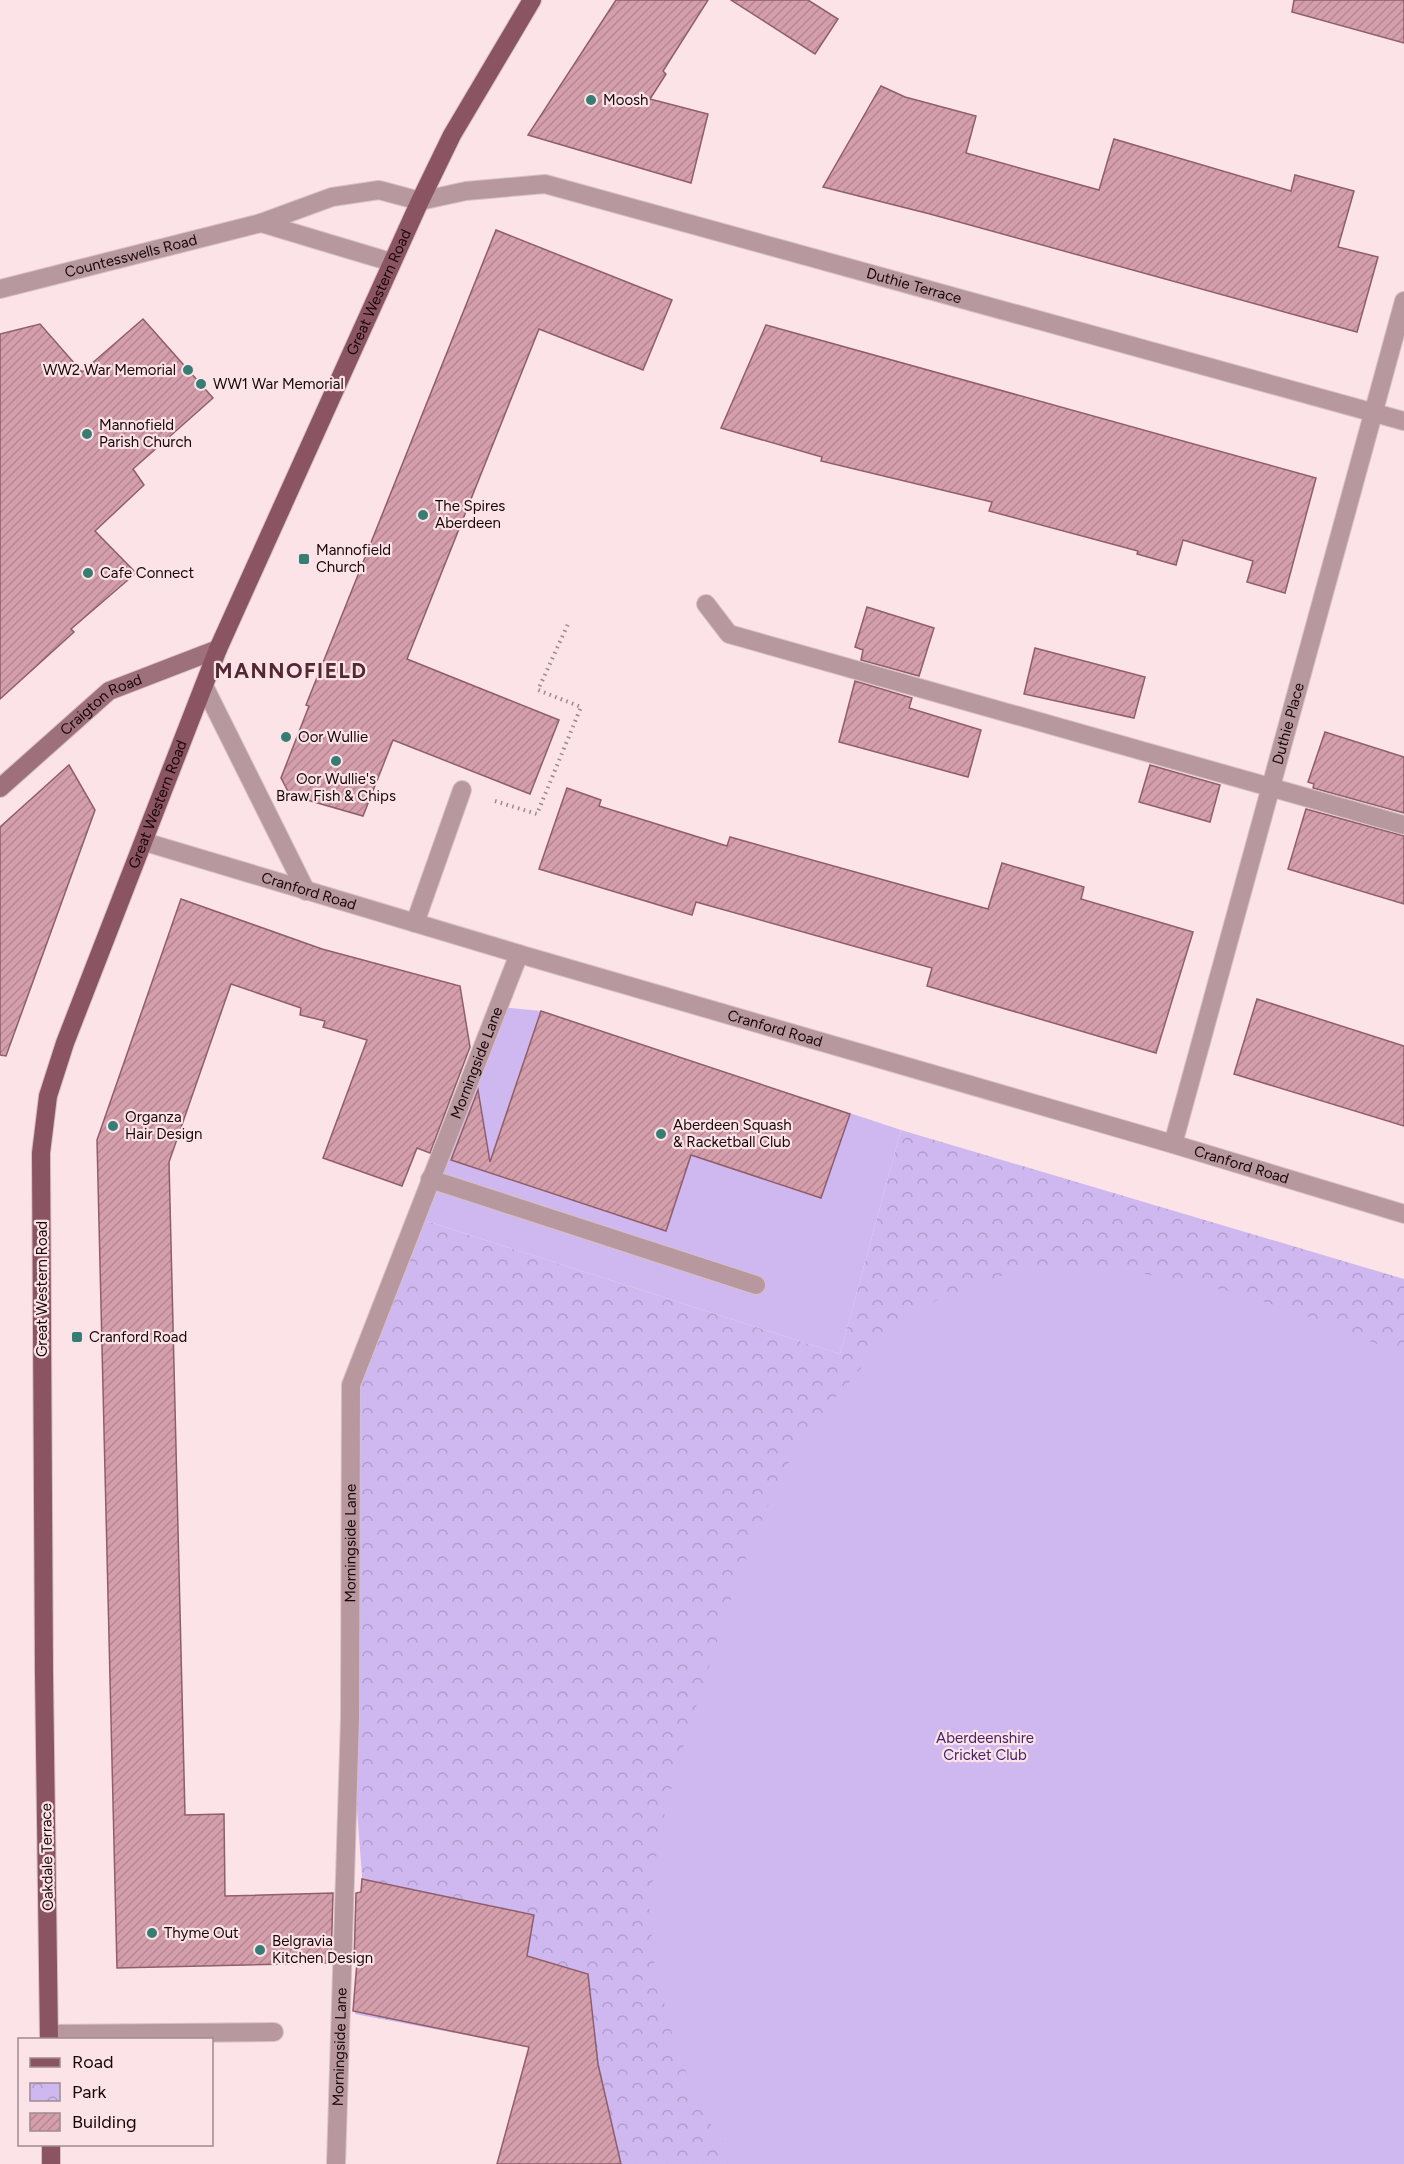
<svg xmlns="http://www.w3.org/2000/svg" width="1404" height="2164" font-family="Figtree,sans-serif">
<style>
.park{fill:url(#park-crowns)}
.garden{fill:#ceb8ef}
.building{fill:url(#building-hatch);stroke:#8f5e6a;stroke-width:1.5}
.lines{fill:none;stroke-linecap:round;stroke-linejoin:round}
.lane-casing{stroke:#d7c0c5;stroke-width:20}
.street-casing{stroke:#d7c0c5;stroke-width:20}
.secondary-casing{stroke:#d7c0c5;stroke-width:20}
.primary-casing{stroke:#d7c0c5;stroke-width:20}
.path{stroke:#9d888d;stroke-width:4;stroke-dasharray:1.5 4.5;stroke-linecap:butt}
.lane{stroke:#b8989f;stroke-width:18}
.street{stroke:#b8989f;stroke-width:18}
.secondary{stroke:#9e707b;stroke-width:18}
.primary{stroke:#8a5462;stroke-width:18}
.poi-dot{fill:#377d73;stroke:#fbe3e8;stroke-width:2}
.labels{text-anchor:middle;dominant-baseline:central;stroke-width:4.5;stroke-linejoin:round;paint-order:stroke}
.poi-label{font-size:15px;fill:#18060b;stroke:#fbe3e8;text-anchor:start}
.street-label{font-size:15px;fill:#18060b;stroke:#fbe3e8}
.park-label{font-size:15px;fill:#452369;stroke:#fbe3e8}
.district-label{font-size:21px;font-weight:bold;letter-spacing:1.5px;fill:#532734;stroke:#fbe3e8}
</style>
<defs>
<pattern id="park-crowns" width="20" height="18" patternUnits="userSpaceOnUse" patternTransform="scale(1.5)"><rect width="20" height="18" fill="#ceb8ef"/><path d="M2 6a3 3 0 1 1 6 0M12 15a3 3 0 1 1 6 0" fill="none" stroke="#b09dcc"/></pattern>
<pattern id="building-hatch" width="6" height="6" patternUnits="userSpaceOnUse" patternTransform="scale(1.5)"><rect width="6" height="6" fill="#d49eab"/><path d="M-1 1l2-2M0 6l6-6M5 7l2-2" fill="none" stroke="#b58792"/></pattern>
</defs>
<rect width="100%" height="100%" fill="#fbe3e8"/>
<path class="park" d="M 901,1130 L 1404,1279 L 1404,2164 L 497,2164 L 529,2047 L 355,2014 L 362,1876 L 350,1718 L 351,1385 L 417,1218 L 840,1354 Z"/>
<g class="garden">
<path d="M 499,1007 L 541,1011 L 901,1130 L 840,1354 L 417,1218 Z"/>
<path d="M 1102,1268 C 1124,1271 1147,1274 1170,1278 C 1250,1292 1328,1324 1404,1355 L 1404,2164 L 738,2164 L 698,2105 L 672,2034 L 654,1962 L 649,1905 L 660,1832 L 679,1760 L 728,1607 L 751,1546 L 782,1472 L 827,1407 L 876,1351 L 935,1301 L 1012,1272 Z"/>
</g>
<g class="building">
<path d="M 616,0 L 708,0 L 663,71 L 666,74 L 650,99 L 708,114 L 691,183 L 528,135 Z"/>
<path d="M 731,0 L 808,0 L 838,19 L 815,54 Z"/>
<path d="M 1294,0 L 1404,0 L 1404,43 L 1292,12 Z"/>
<path d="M 881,86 L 905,97 L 976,116 L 966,153 L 1099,190 L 1114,139 L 1291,191 L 1295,175 L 1354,191 L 1338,247 L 1378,257 L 1357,332 L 930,214 L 823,187 Z"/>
<path d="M 496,230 L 672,300 L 643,370 L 539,329 L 407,659 L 559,720 L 530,794 L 393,740 L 363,816 L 290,795 L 281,778 L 309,706 L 306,705 Z"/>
<path d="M 143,319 L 213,398 L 133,469 L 144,485 L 95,531 L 136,573 L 71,629 L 74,632 L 0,699 L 0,334 L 40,324 L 82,372 Z"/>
<path d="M 766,325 L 1316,478 L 1285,593 L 1247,582 L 1253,561 L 1183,540 L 1176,565 L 1137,554 L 1138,551 L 989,511 L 992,502 L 821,461 L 822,457 L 721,428 Z"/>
<path d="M 867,607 L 934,628 L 919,676 L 861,660 L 863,650 L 855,647 Z"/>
<path d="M 1035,648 L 1145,677 L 1134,718 L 1024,694 Z"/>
<path d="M 855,681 L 912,698 L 909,708 L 981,730 L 968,777 L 839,742 Z"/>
<path d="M 1325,732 L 1404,757 L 1404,813 L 1313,788 L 1314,784 L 1308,782 Z"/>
<path d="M 69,765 L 95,810 L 6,1056 L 0,1055 L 0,827 Z"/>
<path d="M 1150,765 L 1220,785 L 1210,822 L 1139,802 Z"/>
<path d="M 567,788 L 601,800 L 599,806 L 727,846 L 730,837 L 988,909 L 1002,863 L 1084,887 L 1081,899 L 1193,932 L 1156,1053 L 927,986 L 932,968 L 696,902 L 692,915 L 539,869 Z"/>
<path d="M 1306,809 L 1404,836 L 1404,904 L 1288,869 Z"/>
<path d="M 181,899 L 322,949 L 460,986 L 470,1047 L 430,1153 L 417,1148 L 402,1186 L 323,1158 L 367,1040 L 323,1027 L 325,1021 L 300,1015 L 301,1008 L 231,984 L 169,1162 L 185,1815 L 224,1814 L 225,1896 L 333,1893 L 331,1963 L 117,1968 L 97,1140 Z"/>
<path d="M 1257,999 L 1404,1046 L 1404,1126 L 1234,1074 Z"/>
<path d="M 541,1011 L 850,1114 L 821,1198 L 691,1155 L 666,1231 L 451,1160 L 478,1090 L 490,1162 Z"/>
<path d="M 362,1879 L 534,1915 L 527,1956 L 588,1974 L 598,2064 L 621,2164 L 497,2164 L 529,2047 L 353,2011 L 357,1962 L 354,1963 L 356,1893 L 361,1892 Z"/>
</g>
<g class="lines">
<g class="lane-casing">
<g id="lane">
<path d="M 706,604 L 729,634 L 1404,825"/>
<path d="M 204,686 L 306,891"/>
<path d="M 415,923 L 462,790"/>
<path d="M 430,1179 L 756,1285"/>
<path d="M 49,2034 L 274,2032"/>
</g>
</g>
<g class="street-casing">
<g id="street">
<path d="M 261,223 L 391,262"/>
<path id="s1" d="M 0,289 L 261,223 L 332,197 L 379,190 L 420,201 L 466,191 L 545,184 L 1404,421"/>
<path id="s2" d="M 145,842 L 519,954 L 1173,1144 L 1404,1214"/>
<path id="s3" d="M 1173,1144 L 1404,301"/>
<path id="s4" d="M 336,2164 L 350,1718 L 351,1385 L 519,954"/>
</g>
</g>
<g class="secondary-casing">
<g id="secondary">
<path id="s5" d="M 0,788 L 109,691 L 218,649"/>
</g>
</g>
<g class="primary-casing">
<g id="primary">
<path id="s6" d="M 49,2040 L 44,1674 L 41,1153 L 48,1096 L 65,1043 L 218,649 L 420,201 L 452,135 L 532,0"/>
<path d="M 51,2144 L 51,2164"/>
</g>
</g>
<path class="path" d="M 495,801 L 537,814 L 581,707 L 538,690 L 568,624"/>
<use href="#lane" class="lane"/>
<use href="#street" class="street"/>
<use href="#secondary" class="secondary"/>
<use href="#primary" class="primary"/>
</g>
<g class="poi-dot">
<circle cx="591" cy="100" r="6"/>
<circle cx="188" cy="370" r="6"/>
<circle cx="201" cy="384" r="6"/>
<circle cx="87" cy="434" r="6"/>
<circle cx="423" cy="515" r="6"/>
<rect x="298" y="553" width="12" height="12" rx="3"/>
<circle cx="88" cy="573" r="6"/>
<circle cx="286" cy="737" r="6"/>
<circle cx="336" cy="761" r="6"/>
<circle cx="113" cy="1126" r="6"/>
<circle cx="661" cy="1134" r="6"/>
<rect x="71" y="1331" width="12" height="12" rx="3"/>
<circle cx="152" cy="1933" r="6"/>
<circle cx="260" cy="1950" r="6"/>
</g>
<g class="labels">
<g class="poi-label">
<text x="603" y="100">Moosh</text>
<text x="176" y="370" text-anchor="end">WW2 War Memorial</text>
<text x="213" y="384">WW1 War Memorial</text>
<text x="99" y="425">Mannofield<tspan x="99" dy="17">Parish Church</tspan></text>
<text x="435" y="506">The Spires<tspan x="435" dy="17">Aberdeen</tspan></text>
<text x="316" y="550">Mannofield<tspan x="316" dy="17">Church</tspan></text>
<text x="100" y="573">Cafe Connect</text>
<text x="298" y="737">Oor Wullie</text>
<text x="336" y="779" text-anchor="middle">Oor Wullie's<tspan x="336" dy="17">Braw Fish &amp; Chips</tspan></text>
<text x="125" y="1117">Organza<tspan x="125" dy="17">Hair Design</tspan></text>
<text x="673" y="1125">Aberdeen Squash<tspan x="673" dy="17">&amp; Racketball Club</tspan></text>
<text x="89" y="1337">Cranford Road</text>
<text x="164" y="1933">Thyme Out</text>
<text x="272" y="1941">Belgravia<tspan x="272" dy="17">Kitchen Design</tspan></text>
</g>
<g class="street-label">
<text stroke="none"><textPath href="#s1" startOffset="135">Countesswells Road</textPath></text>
<text stroke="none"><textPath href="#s1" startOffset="944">Duthie Terrace</textPath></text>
<text stroke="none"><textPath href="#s6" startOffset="1814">Great Western Road</textPath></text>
<text stroke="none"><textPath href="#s5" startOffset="132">Craigton Road</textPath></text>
<text stroke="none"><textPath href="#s3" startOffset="436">Duthie Place</textPath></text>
<text stroke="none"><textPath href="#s6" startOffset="1256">Great Western Road</textPath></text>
<text stroke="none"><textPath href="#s2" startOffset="171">Cranford Road</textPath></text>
<text stroke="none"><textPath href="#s2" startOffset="657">Cranford Road</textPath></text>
<text stroke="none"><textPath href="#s4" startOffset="1125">Morningside Lane</textPath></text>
<text stroke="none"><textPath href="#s2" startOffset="1143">Cranford Road</textPath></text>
<text transform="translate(42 1289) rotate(-90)">Great Western Road</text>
<text stroke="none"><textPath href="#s4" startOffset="621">Morningside Lane</textPath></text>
<text transform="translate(47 1857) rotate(-91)">Oakdale Terrace</text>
<text stroke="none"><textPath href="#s4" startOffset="117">Morningside Lane</textPath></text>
</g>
<g class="park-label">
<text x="985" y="1738">Aberdeenshire<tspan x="985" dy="17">Cricket Club</tspan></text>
</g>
<g class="district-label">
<text x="291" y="670">MANNOFIELD</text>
</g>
</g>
<rect x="18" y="2038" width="195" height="108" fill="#fbe3e8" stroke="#a08b90" stroke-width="1.5"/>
<rect x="30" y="2058" width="30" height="9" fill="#8a5462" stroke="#a08b90" stroke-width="1.5"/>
<text x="72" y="2068" font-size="18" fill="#18060b">Road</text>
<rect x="30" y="2083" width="30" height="18" fill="url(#park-crowns)" stroke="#a08b90" stroke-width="1.5"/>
<text x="72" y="2098" font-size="18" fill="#18060b">Park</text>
<rect x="30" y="2113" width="30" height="18" fill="url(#building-hatch)" stroke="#a08b90" stroke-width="1.5"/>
<text x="72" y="2128" font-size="18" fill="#18060b">Building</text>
</svg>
